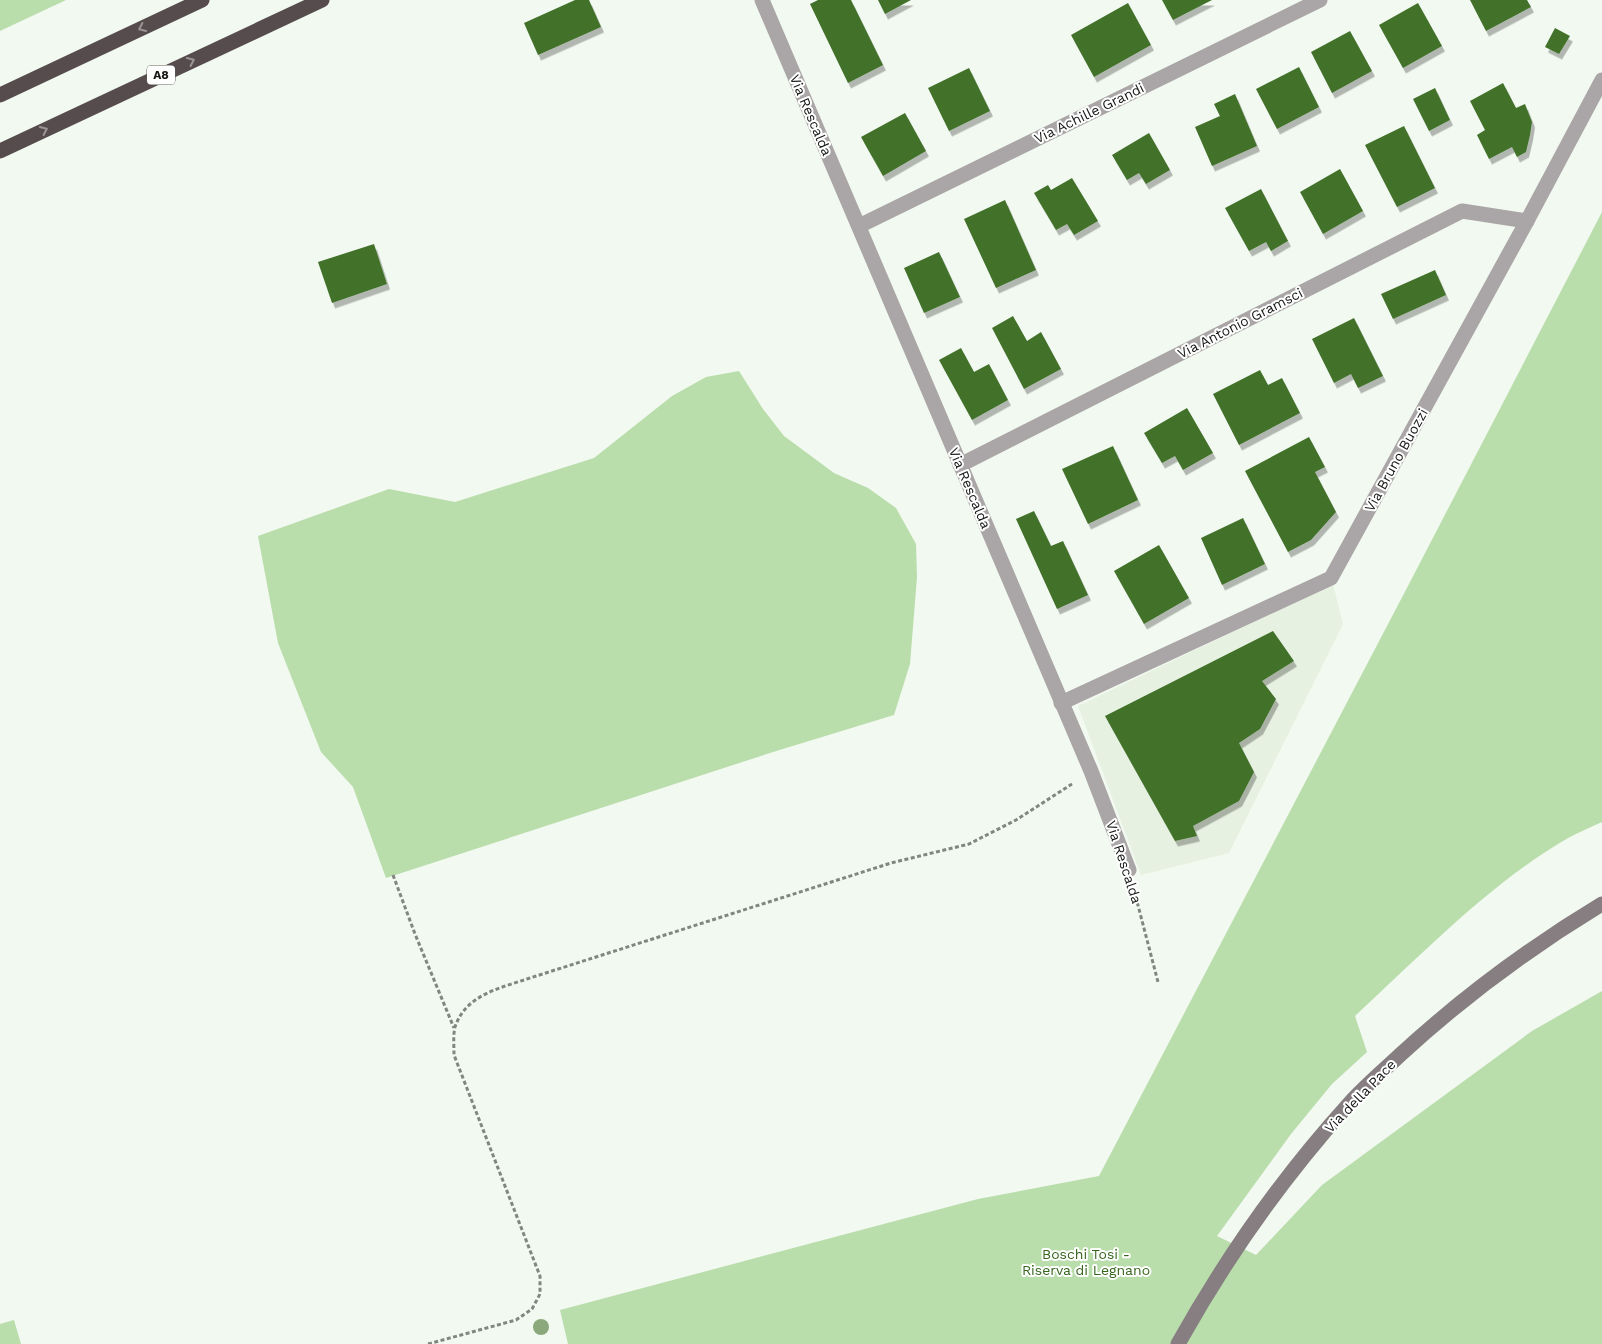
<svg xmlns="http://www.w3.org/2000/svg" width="1602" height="1344" font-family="'Work Sans',sans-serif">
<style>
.built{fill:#e6f1e1}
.green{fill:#baddac}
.building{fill:#42712c;filter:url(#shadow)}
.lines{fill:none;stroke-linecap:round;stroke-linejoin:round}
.path{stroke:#828680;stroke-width:3;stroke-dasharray:4 2.5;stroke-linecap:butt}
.street{stroke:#aaa5a6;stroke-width:15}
.secondary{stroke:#867e80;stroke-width:15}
.highway{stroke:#564c4e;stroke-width:15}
.tree{fill:#8ba87c}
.oneway{stroke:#9a9495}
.labels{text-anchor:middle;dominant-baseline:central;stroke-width:4;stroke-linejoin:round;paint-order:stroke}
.shield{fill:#fff;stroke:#5c5d5b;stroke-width:1}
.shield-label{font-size:12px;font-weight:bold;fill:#161815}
.street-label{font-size:14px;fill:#161815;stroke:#fff}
.park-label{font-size:14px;fill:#36651e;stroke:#fff}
</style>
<defs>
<filter id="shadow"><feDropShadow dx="3" dy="5.5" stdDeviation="0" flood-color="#0004"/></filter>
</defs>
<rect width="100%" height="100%" fill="#f2f9f0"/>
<path class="built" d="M 1333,584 L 1343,624 L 1229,853 L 1141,875 L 1078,706 Z"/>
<g class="green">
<path d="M 0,0 L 66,0 L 0,31 Z"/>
<path d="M 1602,212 L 1602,822 C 1591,827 1579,832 1568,838 C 1490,883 1421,955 1355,1016 L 1367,1052 L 1332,1084 L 1291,1134 L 1217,1236 L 1256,1255 L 1322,1185 L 1532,1031 L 1602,991 L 1602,1344 L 568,1344 L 560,1310 L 978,1199 L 1099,1176 L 1409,584 Z"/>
<path d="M 739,371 L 763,409 L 784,436 L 834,473 L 868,488 L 896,508 L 916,544 L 917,577 L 910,664 L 894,715 L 773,752 L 386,878 L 353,787 L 321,752 L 278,643 L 258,536 L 389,489 L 455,502 L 594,458 L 672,396 L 706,377 Z"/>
<path d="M 14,1320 L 21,1344 L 0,1344 L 0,1324 Z"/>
</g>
<g class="building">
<path d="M 575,0 L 589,0 L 601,27 L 538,55 L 524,23 Z"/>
<path d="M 818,0 L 851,0 L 883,65 L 848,83 L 810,4 Z"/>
<path d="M 878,0 L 911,0 L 885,14 Z"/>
<path d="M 1162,0 L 1212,0 L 1173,20 Z"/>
<path d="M 1470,0 L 1527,0 L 1531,7 L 1486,31 Z"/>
<path d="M 1128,3 L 1151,45 L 1094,77 L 1071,35 Z"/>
<path d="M 1418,3 L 1442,46 L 1403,68 L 1379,25 Z"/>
<path d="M 1555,28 L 1570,36 L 1559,54 L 1545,47 Z"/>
<path d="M 1350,31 L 1372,71 L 1332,93 L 1311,52 Z"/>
<path d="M 1299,67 L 1319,107 L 1277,129 L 1256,89 Z"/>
<path d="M 969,68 L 990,111 L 949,131 L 928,88 Z"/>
<path d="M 1503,83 L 1516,108 L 1525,104 L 1532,122 L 1530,135 L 1526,152 L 1517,157 L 1512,147 L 1489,159 L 1477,135 L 1485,130 L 1470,101 Z"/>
<path d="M 1435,88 L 1450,120 L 1429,131 L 1413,99 Z"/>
<path d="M 1235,94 L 1257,146 L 1212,166 L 1195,127 L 1220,116 L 1214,104 Z"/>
<path d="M 905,113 L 926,151 L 883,176 L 861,137 Z"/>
<path d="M 1404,126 L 1435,188 L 1397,207 L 1365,145 Z"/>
<path d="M 1149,133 L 1170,170 L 1146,184 L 1139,173 L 1127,180 L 1112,155 Z"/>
<path d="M 1340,169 L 1363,211 L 1323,234 L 1300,192 Z"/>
<path d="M 1072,178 L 1098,221 L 1074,235 L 1067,224 L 1056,230 L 1034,193 L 1048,185 L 1051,190 Z"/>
<path d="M 1261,189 L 1288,241 L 1271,251 L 1266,242 L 1249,251 L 1225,208 Z"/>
<path d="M 1005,200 L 1036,270 L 996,288 L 964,219 Z"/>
<path d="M 374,244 L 387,284 L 332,303 L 318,262 Z"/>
<path d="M 939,252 L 960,297 L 924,313 L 904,268 Z"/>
<path d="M 1435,270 L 1446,295 L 1393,319 L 1381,294 Z"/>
<path d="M 1013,316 L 1027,341 L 1041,332 L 1061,369 L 1024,389 L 992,328 Z"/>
<path d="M 1354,318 L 1383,376 L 1358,388 L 1351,374 L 1334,383 L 1312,339 Z"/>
<path d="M 961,348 L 974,372 L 989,364 L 1008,400 L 972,420 L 939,360 Z"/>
<path d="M 1260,370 L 1268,385 L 1282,378 L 1300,413 L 1239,445 L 1213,394 Z"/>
<path d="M 1187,408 L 1213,453 L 1183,470 L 1175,456 L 1162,463 L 1144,433 Z"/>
<path d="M 1309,437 L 1325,467 L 1315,472 L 1336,512 L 1311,540 L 1288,552 L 1245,471 Z"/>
<path d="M 1113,446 L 1138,500 L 1088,524 L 1062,469 Z"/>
<path d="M 1034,511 L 1051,546 L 1063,541 L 1088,595 L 1057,609 L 1016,519 Z"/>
<path d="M 1243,518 L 1265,564 L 1222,585 L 1201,538 Z"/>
<path d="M 1159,545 L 1189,598 L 1144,624 L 1114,571 Z"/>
<path d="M 1273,631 L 1294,661 L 1262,681 L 1276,699 L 1260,729 L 1239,743 L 1254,772 L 1239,801 L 1193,826 L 1197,836 L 1175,841 L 1105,716 Z"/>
</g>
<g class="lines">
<g class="path">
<path d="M 393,875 L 415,934 L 454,1028"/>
<path d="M 1134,890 L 1158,982"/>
<path d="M 428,1344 L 516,1320 L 532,1309 L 540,1294 L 540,1276 L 454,1055 C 454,1046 453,1035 455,1027 C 466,994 501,988 530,978 L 891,863 L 969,844 L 1016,820 L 1072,784"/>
</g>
<g class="street">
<path d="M 762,0 L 1091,771 L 1129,870"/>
<path d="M 859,226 L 1320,0"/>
<path d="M 960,465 L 1462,211 L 1527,221"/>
<path d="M 1061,703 L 1331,578 L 1527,221 L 1602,80"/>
</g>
<path class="secondary" d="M 1178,1344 C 1226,1258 1282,1178 1348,1105 C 1364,1087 1383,1071 1400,1055 C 1462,998 1529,948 1602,904"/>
<g class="highway">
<path d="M 0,95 L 202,0"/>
<path d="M 0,151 L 322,0"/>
</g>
</g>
<circle class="tree" cx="541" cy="1327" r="8"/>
<defs><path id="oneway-chevron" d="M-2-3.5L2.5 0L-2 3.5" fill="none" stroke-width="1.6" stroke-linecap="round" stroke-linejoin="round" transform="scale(1.25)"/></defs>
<g class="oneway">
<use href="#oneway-chevron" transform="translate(142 28) rotate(155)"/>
<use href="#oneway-chevron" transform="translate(191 61) rotate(-25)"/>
<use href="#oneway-chevron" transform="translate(44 130) rotate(-25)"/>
</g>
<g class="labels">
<rect class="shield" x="147" y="65.5" width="28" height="19" rx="4"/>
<g class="shield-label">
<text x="161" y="75">A8</text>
</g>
<g class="street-label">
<text transform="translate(1089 113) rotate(-26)">Via Achille Grandi</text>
<text transform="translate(811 115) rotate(67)">Via Rescalda</text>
<text transform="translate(1240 323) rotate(-27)">Via Antonio Gramsci</text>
<text transform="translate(1396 460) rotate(-61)">Via Bruno Buozzi</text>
<text transform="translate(970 488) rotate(67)">Via Rescalda</text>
<text transform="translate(1124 862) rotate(72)">Via Rescalda</text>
<text transform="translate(1360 1096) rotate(-46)">Via della Pace</text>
</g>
<g class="park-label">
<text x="1086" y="1254">Boschi Tosi -<tspan x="1086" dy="16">Riserva di Legnano</tspan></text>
</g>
</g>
</svg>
